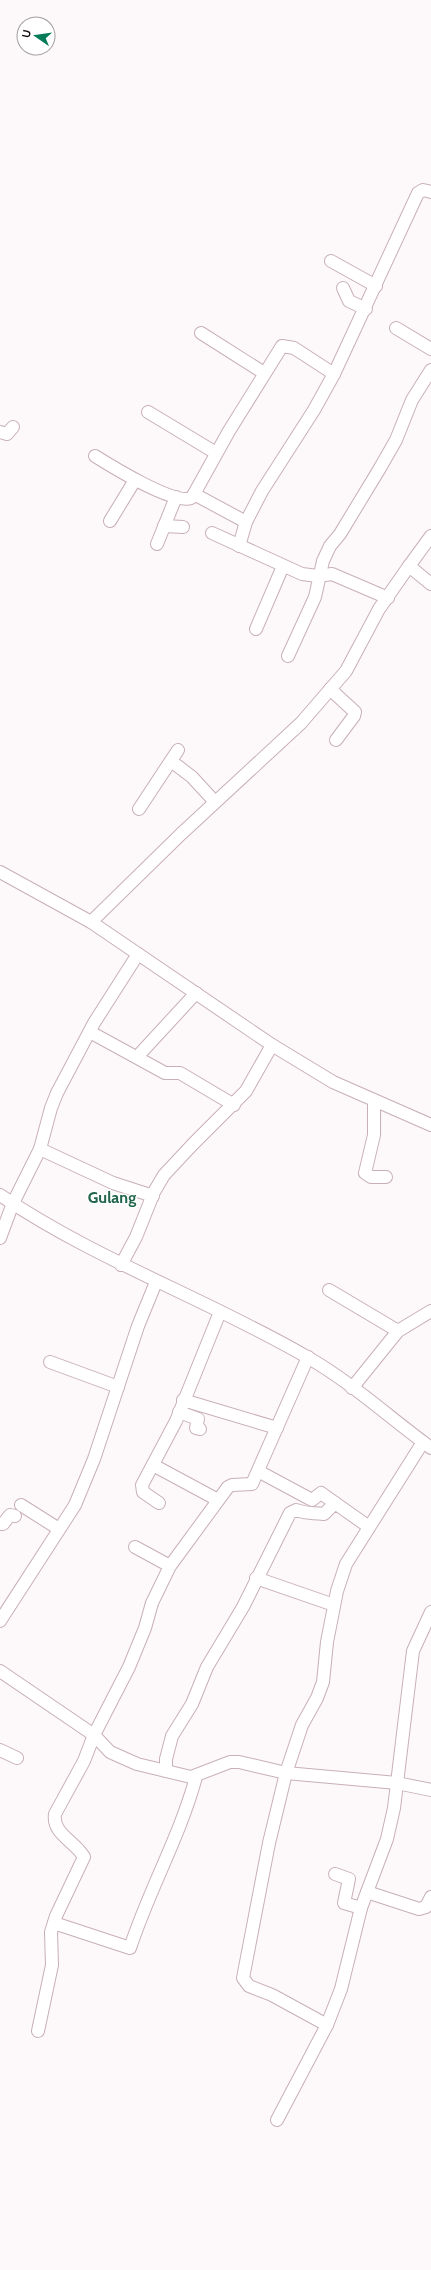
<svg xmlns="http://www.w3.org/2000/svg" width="431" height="2270" font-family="Cabin,sans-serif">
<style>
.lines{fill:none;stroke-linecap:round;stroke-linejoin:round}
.minor-casing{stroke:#c8b0b7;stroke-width:14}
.minor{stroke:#fff;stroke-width:12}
.labels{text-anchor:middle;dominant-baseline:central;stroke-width:3;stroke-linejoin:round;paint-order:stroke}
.quarter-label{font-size:16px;font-weight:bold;fill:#22654c;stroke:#fff}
</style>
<rect width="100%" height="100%" fill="#fdf8f9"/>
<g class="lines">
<g class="minor-casing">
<g id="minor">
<path d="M 331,261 L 376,286"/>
<path d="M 343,288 L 349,301 L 366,309"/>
<path d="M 396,328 L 431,349"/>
<path d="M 201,333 L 264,373"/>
<path d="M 148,412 L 216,453"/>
<path d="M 0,432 L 7,434 L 13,427"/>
<path d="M 95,456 C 111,466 174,505 191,498 L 194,494"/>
<path d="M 110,521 L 135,480"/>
<path d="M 246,522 L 194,494 L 229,431 L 282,346 L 294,348 L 334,374"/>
<path d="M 164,526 L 183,527"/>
<path d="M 212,533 L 302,574 L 318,576 L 332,574 L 388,598"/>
<path d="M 431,536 L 409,566 L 431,584"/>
<path d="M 157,544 L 176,497"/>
<path d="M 239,546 L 246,522 L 262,491 L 314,410 L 334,374 L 418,193 L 423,190 L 431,192"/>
<path d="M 256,629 L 283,566"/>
<path d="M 288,656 L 315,597 L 323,561 L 330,546 L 340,534 L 380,468 L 396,440 L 412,400 L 431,370"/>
<path d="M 330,689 L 355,712 L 354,716 L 336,740"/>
<path d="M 171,761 L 192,777 L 215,802"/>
<path d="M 139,809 L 178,750"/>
<path d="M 0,872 L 91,922 L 272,1045 L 333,1082 L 431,1125"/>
<path d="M 91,922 L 181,834 L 301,723 L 346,671 L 379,609 L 409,566"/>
<path d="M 90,1032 L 165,1073 L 180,1073 L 234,1105"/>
<path d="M 137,1057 L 196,993"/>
<path d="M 374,1101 L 374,1135 L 365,1173 L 371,1177 L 386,1177"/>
<path d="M 40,1149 L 113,1183 L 153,1196"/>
<path d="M 0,1195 C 96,1260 207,1299 307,1357 C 351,1382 390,1418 431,1448"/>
<path d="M 0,1238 L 13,1203 L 40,1149 L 51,1108 L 57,1093 L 94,1023 L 138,954"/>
<path d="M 121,1265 L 136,1237 L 154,1192 L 164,1175 L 193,1144 L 246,1091 L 272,1045"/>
<path d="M 329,1290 L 398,1331"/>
<path d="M 50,1362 L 118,1387"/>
<path d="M 352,1388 L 398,1331 L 431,1311"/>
<path d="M 183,1400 L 277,1428"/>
<path d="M 179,1412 L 198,1419 L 196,1428 L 200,1429"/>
<path d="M 153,1465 L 218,1500"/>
<path d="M 258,1471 L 312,1500 L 321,1493 L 335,1503"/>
<path d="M 159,1503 L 143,1492 L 142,1485 L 176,1421 L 220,1312"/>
<path d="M 21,1505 L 59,1529"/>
<path d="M 0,1524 L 3,1524 L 10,1515 L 15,1516"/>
<path d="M 135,1547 L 170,1566"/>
<path d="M 256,1578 L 334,1605"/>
<path d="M 0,1621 L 75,1505 L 94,1459 L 138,1326 L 156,1282"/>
<path d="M 0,1671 L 94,1735 L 110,1752 L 137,1764 L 191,1777 L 230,1762 L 239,1762 L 286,1773 L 397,1783 L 431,1790"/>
<path d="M 0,1750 L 17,1758"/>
<path d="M 166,1771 L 166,1759 L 172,1736 L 192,1704 L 207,1667 L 243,1607 L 290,1513 L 296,1510 C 310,1515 312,1512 324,1514 L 335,1503 L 369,1527"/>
<path d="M 335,1874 L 349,1879 L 344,1903 L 361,1908"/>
<path d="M 367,1892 L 419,1909 L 426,1907 L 431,1897"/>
<path d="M 54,1923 L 130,1948 C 149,1890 180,1836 196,1777"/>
<path d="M 327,2025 L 272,1995 L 249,1986 L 243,1978 L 269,1843 L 286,1773 L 302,1725 L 317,1698 L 323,1682 L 327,1642 L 337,1591 L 346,1564 L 423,1442"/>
<path d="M 38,2031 L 52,1965 L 51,1932 L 56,1916 L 84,1857 C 75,1841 52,1834 55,1814 L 84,1761 L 94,1735 L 129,1667 L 145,1628 L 152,1603 L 170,1566 L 228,1487 L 232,1485 L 252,1484 L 308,1357"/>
<path d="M 277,2120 L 327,2025 L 341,1989 L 361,1908 L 387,1839 L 394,1808 L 413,1651 L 431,1612"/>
</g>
</g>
<use href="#minor" class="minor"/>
</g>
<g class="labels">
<g class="quarter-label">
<text x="112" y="1197">Gulang</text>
</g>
</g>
<g transform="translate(36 36) rotate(283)"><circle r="19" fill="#ffffff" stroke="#a29e9f"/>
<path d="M0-3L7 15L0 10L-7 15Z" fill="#067b58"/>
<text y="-6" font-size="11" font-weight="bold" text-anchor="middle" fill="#160d10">U</text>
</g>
</svg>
